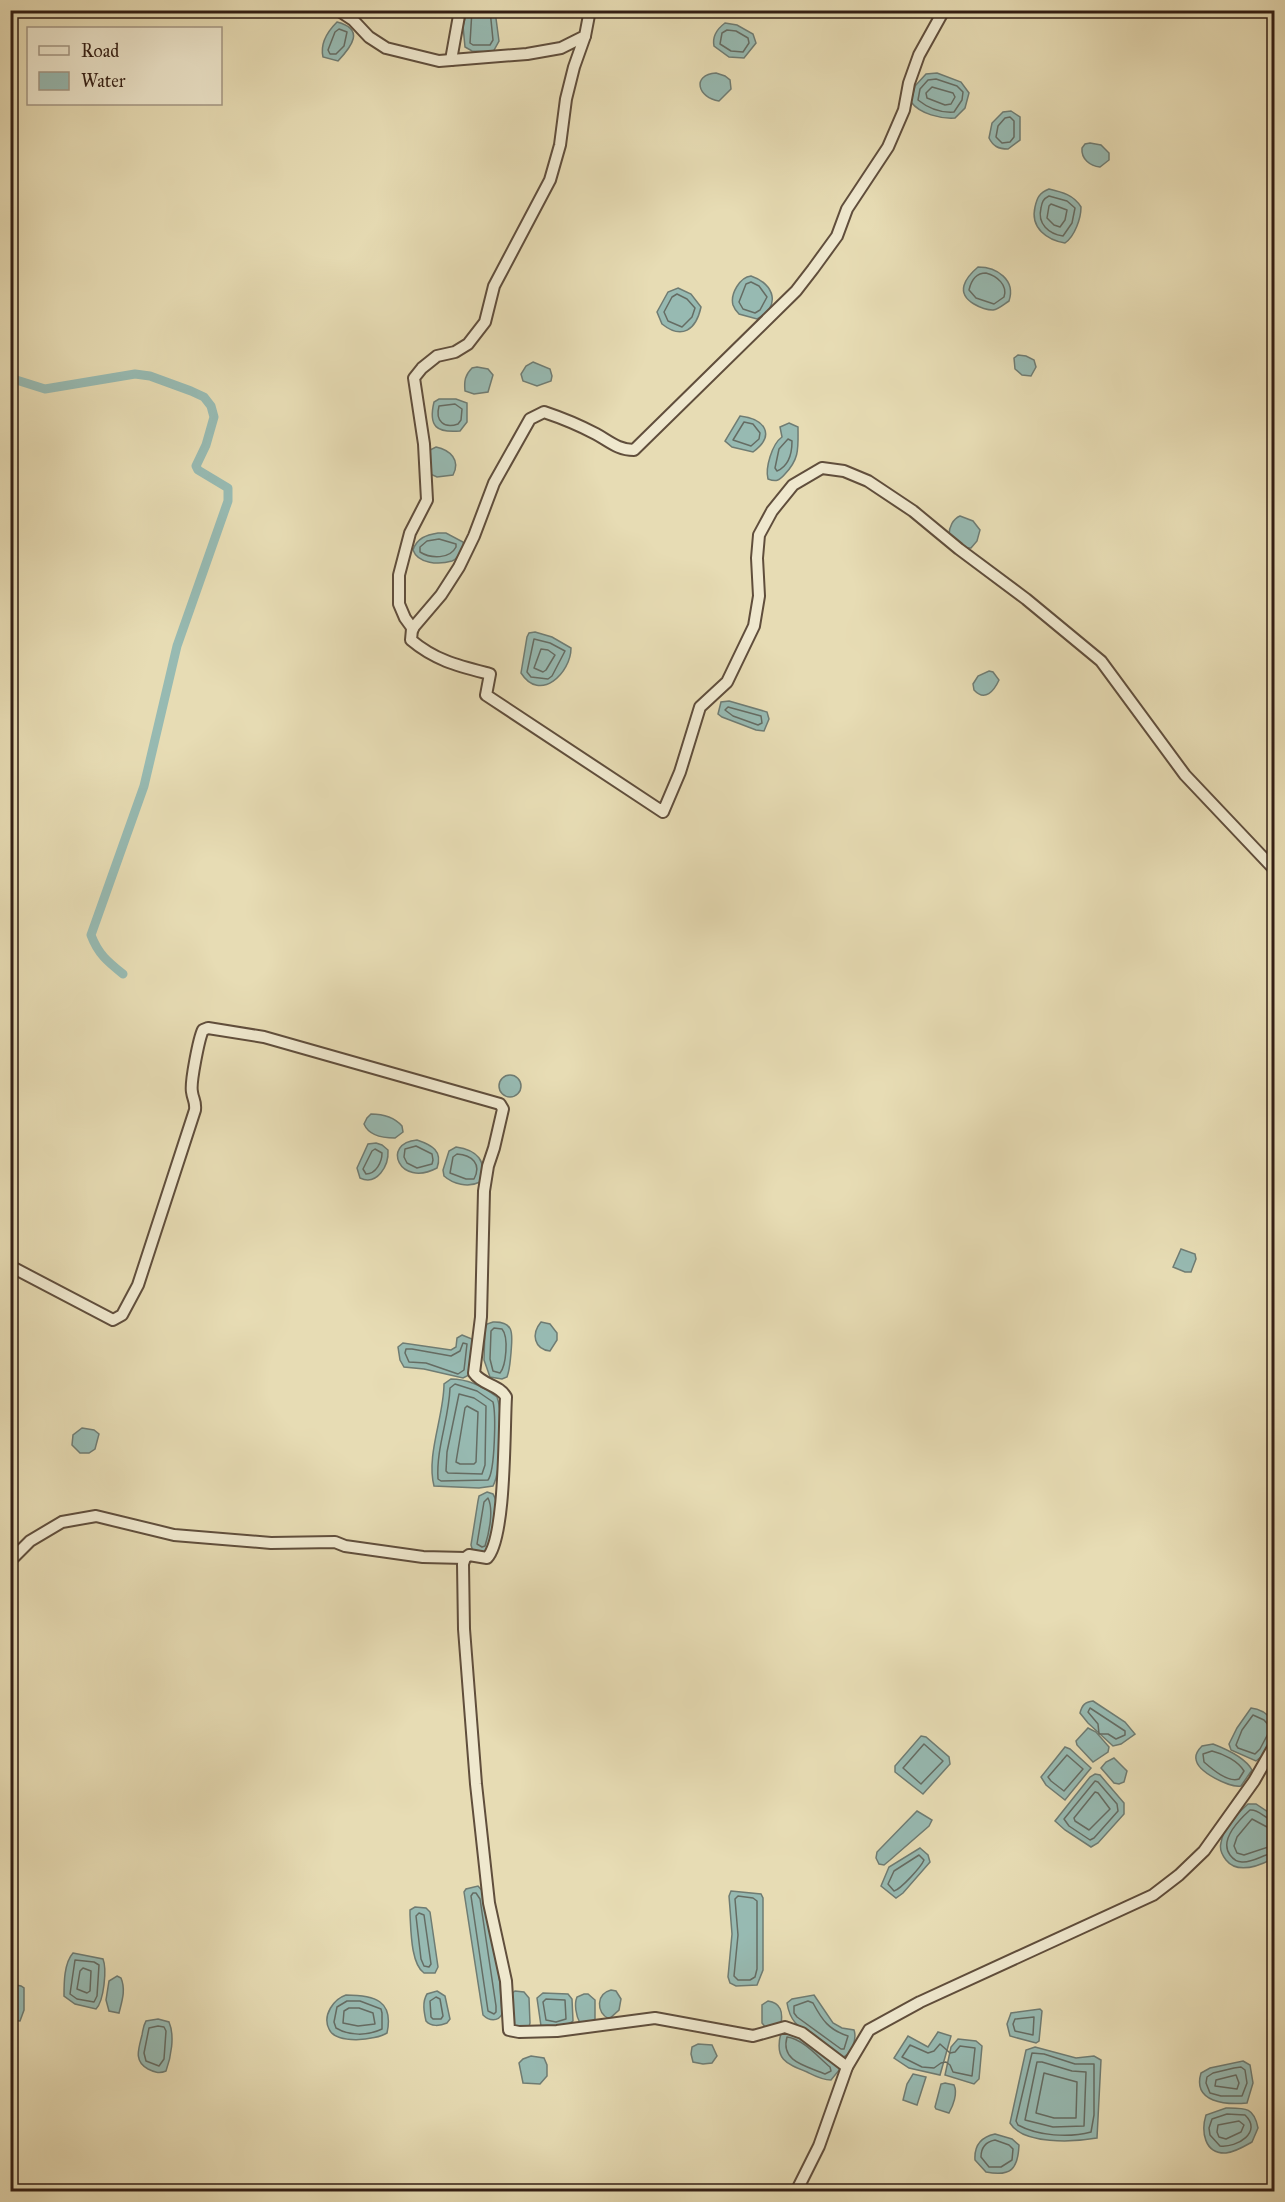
<svg xmlns="http://www.w3.org/2000/svg" width="1285" height="2202" font-family="'IM FELL Great Primer',serif">
<style>
.water{fill:#97bab2;stroke:#6f7c73;stroke-width:1.5}
.lines{fill:none;stroke-linecap:round;stroke-linejoin:round}
.shore{stroke:#656c63;stroke-width:1.5}
.canal{stroke:#97bab2;stroke-width:9}
.minor-casing{stroke:#604e3c;stroke-width:14}
.minor{stroke:#efe8ce;stroke-width:10}
</style>
<rect width="100%" height="100%" fill="#e7dcb4"/>
<filter id="stains"><feTurbulence type="fractalNoise" baseFrequency=".00333" numOctaves="4"/><feColorMatrix values="0 0 0 0 .2 0 0 0 0 .09 0 0 0 0 .02 0 0 0 .5 -.17"/></filter>
<radialGradient id="worn" r=".72"><stop offset=".6" stop-color="#630" stop-opacity="0"/><stop offset="1" stop-color="#630" stop-opacity=".3"/></radialGradient>
<g class="water">
<path d="M 467,11 L 495,11 L 499,41 L 493,52 L 472,51 L 465,47 L 463,26 Z"/>
<path d="M 337,22 C 365,29 352,46 338,61 L 323,57 C 320,44 328,31 337,22 Z"/>
<path d="M 725,23 L 737,25 L 753,34 L 756,43 L 744,58 L 729,57 L 714,46 C 712,36 717,29 725,23 Z"/>
<path d="M 716,73 L 725,76 L 730,80 L 731,89 L 719,101 C 698,98 691,75 716,73 Z"/>
<path d="M 937,73 L 961,82 L 969,93 L 965,108 L 955,118 C 941,119 920,114 911,102 L 915,86 L 926,74 Z"/>
<path d="M 1011,111 L 1020,117 L 1020,140 L 1008,149 C 998,149 993,146 989,138 L 992,123 L 1003,112 Z"/>
<path d="M 1090,143 L 1101,145 L 1109,153 L 1109,160 L 1100,167 C 1090,166 1081,159 1082,148 L 1085,144 Z"/>
<path d="M 1049,189 C 1062,192 1074,195 1081,207 C 1081,218 1075,236 1065,243 C 1047,240 1030,228 1035,207 C 1037,198 1039,193 1049,189 Z"/>
<path d="M 978,267 C 997,267 1016,280 1009,301 C 1004,304 999,309 993,310 C 987,310 979,307 974,304 C 955,293 965,278 978,267 Z"/>
<path d="M 751,276 C 775,284 781,307 757,319 L 739,314 C 737,312 734,308 733,305 C 730,294 740,277 751,276 Z"/>
<path d="M 678,288 L 691,294 L 701,307 C 696,330 682,340 662,324 L 657,312 L 668,292 Z"/>
<path d="M 1018,355 L 1026,356 L 1034,360 L 1036,367 L 1031,376 L 1022,375 L 1015,369 L 1014,358 Z"/>
<path d="M 533,362 L 550,369 L 552,376 L 551,381 L 537,386 L 523,381 L 521,374 L 526,366 Z"/>
<path d="M 477,367 L 488,369 L 493,375 L 488,392 L 474,394 L 465,391 C 464,381 465,375 472,368 Z"/>
<path d="M 439,399 L 456,399 L 467,403 L 467,422 L 460,431 C 437,433 428,427 434,402 Z"/>
<path d="M 740,416 C 765,419 776,435 753,452 L 732,447 L 725,441 Z"/>
<path d="M 789,423 L 798,427 C 798,448 800,458 785,474 C 779,481 776,482 768,479 C 765,468 772,444 782,437 L 780,427 Z"/>
<path d="M 436,447 C 450,450 461,460 453,475 L 437,477 L 428,473 L 427,459 L 430,450 Z"/>
<path d="M 960,516 L 973,521 L 980,530 L 977,541 L 971,548 L 966,548 L 949,535 C 949,527 953,519 960,516 Z"/>
<path d="M 438,533 L 446,533 L 463,542 L 464,546 C 461,552 458,559 452,561 C 439,565 418,564 413,550 C 417,538 426,535 438,533 Z"/>
<path d="M 535,632 L 552,637 L 571,648 C 571,673 540,703 521,673 L 527,637 L 529,633 Z"/>
<path d="M 989,671 L 993,672 L 999,680 C 994,691 985,702 974,690 L 973,684 L 978,676 Z"/>
<path d="M 729,701 L 767,712 L 769,719 L 764,731 L 756,730 L 722,717 L 718,714 L 721,702 Z"/>
<circle cx="510" cy="1086" r="11"/>
<path d="M 371,1114 C 383,1114 394,1117 402,1126 L 403,1132 L 395,1138 C 384,1138 369,1136 364,1124 L 367,1118 Z"/>
<path d="M 417,1140 C 432,1145 443,1151 437,1168 C 399,1188 381,1143 417,1140 Z"/>
<path d="M 376,1143 L 382,1145 L 388,1150 C 389,1166 377,1186 360,1178 L 357,1168 L 368,1144 Z"/>
<path d="M 456,1147 C 477,1150 488,1161 480,1182 C 468,1188 453,1184 444,1176 L 443,1170 L 449,1151 Z"/>
<path d="M 1181,1249 L 1195,1254 L 1196,1259 L 1191,1272 L 1185,1272 L 1173,1267 Z"/>
<path d="M 493,1322 C 516,1321 512,1336 511,1353 C 510,1362 510,1369 507,1377 L 502,1379 L 490,1377 L 484,1360 L 485,1329 L 487,1324 Z"/>
<path d="M 541,1322 L 550,1324 L 557,1333 L 557,1340 L 550,1351 C 534,1349 531,1334 541,1322 Z"/>
<path d="M 462,1335 L 472,1339 L 474,1346 L 469,1375 L 463,1378 L 424,1369 L 404,1367 L 400,1360 L 398,1347 L 403,1343 L 451,1350 L 456,1347 L 457,1338 Z"/>
<path d="M 451,1379 C 468,1379 484,1387 497,1397 C 503,1413 501,1471 493,1486 L 479,1488 L 434,1486 C 426,1455 444,1416 444,1384 Z"/>
<path d="M 82,1428 L 94,1430 L 99,1434 L 95,1449 L 89,1453 L 80,1453 L 72,1445 L 73,1435 Z"/>
<path d="M 487,1492 L 493,1494 C 503,1510 492,1538 485,1554 L 473,1552 L 471,1545 L 478,1501 L 479,1496 Z"/>
<path d="M 1093,1701 L 1125,1722 L 1135,1734 L 1121,1744 L 1113,1746 L 1088,1723 L 1080,1713 C 1082,1705 1085,1702 1093,1701 Z"/>
<path d="M 1251,1708 C 1261,1709 1269,1715 1274,1723 C 1273,1737 1268,1753 1256,1761 L 1231,1750 L 1229,1744 L 1237,1728 Z"/>
<path d="M 1088,1728 L 1096,1732 L 1109,1747 L 1108,1752 L 1093,1762 L 1077,1745 L 1076,1741 Z"/>
<path d="M 921,1736 L 926,1737 L 949,1757 L 950,1764 L 923,1794 L 895,1772 L 895,1766 Z"/>
<path d="M 1213,1744 C 1226,1749 1245,1757 1252,1770 L 1241,1786 C 1230,1788 1197,1772 1196,1759 C 1195,1754 1199,1749 1202,1746 Z"/>
<path d="M 1065,1747 L 1070,1749 L 1091,1768 L 1065,1800 L 1046,1785 L 1041,1777 Z"/>
<path d="M 1114,1758 L 1127,1771 L 1124,1782 L 1119,1784 L 1114,1783 L 1101,1768 L 1106,1762 Z"/>
<path d="M 1095,1774 L 1100,1775 L 1124,1803 L 1124,1814 L 1098,1843 L 1091,1847 L 1065,1830 L 1055,1821 L 1090,1777 Z"/>
<path d="M 1248,1804 L 1256,1804 L 1274,1816 L 1274,1858 C 1261,1865 1238,1875 1226,1860 C 1222,1855 1219,1850 1221,1843 C 1223,1827 1237,1814 1248,1804 Z"/>
<path d="M 917,1811 L 932,1820 L 929,1826 L 890,1860 L 884,1865 L 879,1864 L 876,1858 L 877,1852 Z"/>
<path d="M 920,1848 L 928,1855 L 930,1862 L 903,1893 L 896,1898 L 881,1886 L 889,1867 Z"/>
<path d="M 478,1886 L 486,1895 L 500,1983 L 502,2014 C 498,2022 489,2021 483,2015 L 464,1892 L 466,1889 Z"/>
<path d="M 731,1891 L 761,1894 L 763,1898 L 763,1970 L 757,1985 L 736,1986 L 730,1983 L 728,1977 L 732,1934 L 729,1896 Z"/>
<path d="M 415,1907 L 426,1908 L 430,1912 L 438,1967 L 435,1973 L 424,1973 C 411,1964 411,1931 410,1915 L 410,1910 Z"/>
<path d="M 73,1953 L 103,1959 C 107,1969 104,2001 96,2009 L 75,2004 L 64,1996 C 64,1983 64,1963 73,1953 Z"/>
<path d="M 117,1976 L 121,1978 C 126,1990 122,2001 119,2013 L 109,2011 L 106,2000 L 109,1981 Z"/>
<path d="M 11,1984 L 21,1986 L 24,1988 L 24,2010 L 20,2021 L 11,2020 Z"/>
<path d="M 611,1990 L 616,1991 L 621,1999 L 619,2010 L 609,2019 C 596,2012 596,1994 611,1990 Z"/>
<path d="M 437,1991 L 445,1996 L 450,2019 L 447,2023 C 440,2026 431,2027 426,2021 C 424,2012 422,2002 427,1994 Z"/>
<path d="M 515,1991 L 524,1992 L 529,1998 L 530,2023 L 529,2027 L 525,2029 L 512,2025 L 511,1994 Z"/>
<path d="M 543,1993 L 568,1994 L 572,1999 L 573,2021 C 566,2027 550,2028 541,2026 L 537,1998 Z"/>
<path d="M 584,1994 L 588,1994 L 595,2000 L 595,2023 L 580,2023 C 576,2016 574,2004 577,1997 Z"/>
<path d="M 346,1995 C 375,1995 394,2001 387,2033 C 376,2040 336,2045 329,2029 C 322,2015 334,1999 346,1995 Z"/>
<path d="M 814,1995 L 833,2023 L 842,2028 L 854,2030 C 857,2039 852,2052 844,2057 L 840,2056 C 834,2051 828,2045 821,2040 C 803,2028 791,2027 787,2003 L 792,1999 Z"/>
<path d="M 768,2001 C 781,2003 783,2012 781,2024 L 766,2028 L 762,2023 L 762,2005 Z"/>
<path d="M 1040,2009 L 1042,2011 L 1039,2041 L 1036,2043 L 1010,2036 L 1007,2024 L 1011,2013 Z"/>
<path d="M 158,2019 L 169,2022 C 175,2036 171,2057 166,2071 C 159,2074 154,2072 148,2069 C 133,2061 139,2048 142,2035 C 143,2030 143,2026 146,2021 Z"/>
<path d="M 790,2030 L 838,2065 L 840,2069 L 831,2080 C 822,2080 815,2076 807,2072 C 786,2064 774,2059 781,2033 Z"/>
<path d="M 938,2032 L 951,2036 L 940,2075 L 909,2068 L 894,2058 L 908,2036 L 928,2047 Z"/>
<path d="M 958,2039 L 976,2041 L 982,2046 L 979,2079 L 974,2084 L 945,2075 L 951,2047 Z"/>
<path d="M 698,2044 L 712,2045 L 717,2056 L 712,2063 L 703,2064 L 693,2062 L 691,2054 L 692,2047 Z"/>
<path d="M 1035,2047 L 1076,2058 L 1094,2056 L 1101,2060 L 1097,2138 C 1074,2142 1023,2145 1010,2123 L 1026,2050 Z"/>
<path d="M 531,2056 L 544,2058 L 547,2065 L 547,2076 L 540,2084 L 523,2083 L 519,2063 L 523,2059 Z"/>
<path d="M 1243,2061 L 1250,2065 L 1253,2083 L 1247,2103 C 1227,2105 1192,2103 1201,2073 L 1210,2068 Z"/>
<path d="M 913,2074 L 926,2077 L 917,2105 L 903,2100 L 907,2084 Z"/>
<path d="M 945,2083 L 954,2085 C 958,2093 953,2106 949,2113 L 936,2109 L 935,2107 L 941,2084 Z"/>
<path d="M 1226,2108 C 1245,2108 1254,2107 1258,2128 L 1252,2142 C 1245,2146 1235,2152 1226,2153 C 1204,2154 1201,2131 1206,2115 Z"/>
<path d="M 995,2134 L 1012,2139 L 1019,2145 C 1018,2169 1011,2177 986,2172 L 975,2160 C 974,2145 981,2137 995,2134 Z"/>
</g>
<g class="lines">
<g class="shore">
<path d="M 472,10 L 470,43 L 473,45 L 490,45 L 493,40 L 490,10"/>
<path d="M 339,29 L 347,32 L 344,46 L 336,54 L 330,54 L 328,50 L 335,32 Z"/>
<path d="M 727,30 L 736,31 L 748,38 L 749,43 L 743,52 L 731,51 L 720,44 L 722,33 Z"/>
<path d="M 936,79 L 957,86 L 963,92 L 962,100 L 954,112 C 941,113 928,108 918,100 L 920,89 L 928,80 Z"/>
<path d="M 932,87 L 953,93 L 955,97 L 951,104 L 945,105 L 927,98 L 926,93 Z"/>
<path d="M 1010,117 L 1014,121 L 1014,137 L 1010,142 L 1002,143 L 996,137 L 998,126 L 1005,118 Z"/>
<path d="M 1049,196 L 1067,201 L 1075,208 L 1072,223 L 1063,236 C 1049,234 1037,224 1041,208 C 1042,202 1043,199 1049,196 Z"/>
<path d="M 1051,204 L 1067,210 L 1065,220 L 1060,227 L 1054,225 L 1047,218 L 1049,206 Z"/>
<path d="M 986,273 C 997,276 1008,285 1004,297 L 994,304 L 976,298 L 969,290 C 971,281 976,273 986,273 Z"/>
<path d="M 751,282 L 759,286 L 767,297 L 760,310 L 755,313 L 743,309 L 739,302 L 746,284 Z"/>
<path d="M 677,294 L 687,299 L 695,308 L 692,317 L 682,327 L 668,321 L 664,312 L 672,297 Z"/>
<path d="M 455,404 L 462,409 L 461,420 L 458,424 C 444,429 435,421 439,406 Z"/>
<path d="M 744,422 L 753,424 L 760,433 L 759,439 L 751,446 L 733,440 Z"/>
<path d="M 788,439 L 792,441 C 792,454 789,466 777,471 L 775,468 L 779,449 Z"/>
<path d="M 439,539 L 456,544 L 456,547 C 450,559 431,559 420,552 L 420,547 L 427,541 Z"/>
<path d="M 534,639 L 550,643 L 565,651 L 552,676 L 548,679 L 531,677 L 527,672 Z"/>
<path d="M 541,649 L 548,650 L 555,655 L 546,670 L 543,672 L 534,668 Z"/>
<path d="M 728,707 L 761,716 L 762,723 L 758,725 L 733,716 L 725,710 Z"/>
<path d="M 416,1146 L 432,1154 L 433,1160 L 432,1164 L 417,1168 L 407,1163 L 404,1157 L 405,1149 Z"/>
<path d="M 375,1149 L 382,1153 C 382,1162 376,1174 366,1174 L 363,1169 L 372,1151 Z"/>
<path d="M 457,1154 C 472,1155 482,1164 474,1179 L 466,1179 L 450,1173 L 453,1157 Z"/>
<path d="M 494,1328 L 502,1329 C 509,1337 506,1366 500,1373 L 493,1371 L 490,1359 L 491,1331 Z"/>
<path d="M 463,1343 L 467,1344 L 464,1370 L 458,1374 L 426,1363 L 409,1362 L 405,1353 L 406,1349 L 412,1349 L 451,1356 L 460,1351 Z"/>
<path d="M 455,1384 L 477,1391 L 493,1402 C 496,1414 495,1471 488,1480 L 441,1481 L 438,1479 C 436,1448 449,1419 450,1388 Z"/>
<path d="M 459,1394 L 474,1398 L 486,1406 L 485,1465 L 482,1474 L 448,1473 L 446,1471 L 447,1452 Z"/>
<path d="M 467,1406 L 478,1412 L 476,1462 L 474,1464 L 460,1464 L 456,1462 L 465,1408 Z"/>
<path d="M 488,1498 C 494,1510 489,1533 485,1546 L 482,1547 L 477,1544 L 484,1502 Z"/>
<path d="M 1090,1708 L 1125,1731 L 1125,1735 L 1116,1739 L 1108,1734 L 1099,1734 L 1098,1724 L 1088,1712 Z"/>
<path d="M 1253,1715 L 1264,1720 L 1271,1728 L 1260,1749 L 1255,1754 L 1238,1748 L 1236,1745 L 1242,1730 Z"/>
<path d="M 924,1744 L 943,1761 L 921,1784 L 903,1768 Z"/>
<path d="M 1212,1751 C 1224,1754 1238,1761 1244,1771 L 1239,1779 C 1228,1783 1212,1769 1204,1762 L 1203,1754 Z"/>
<path d="M 1067,1755 L 1083,1769 L 1064,1791 L 1051,1781 L 1048,1777 Z"/>
<path d="M 1095,1781 L 1098,1782 L 1117,1804 L 1118,1811 L 1094,1838 L 1090,1840 L 1069,1826 L 1064,1819 Z"/>
<path d="M 1095,1792 L 1098,1793 L 1110,1809 L 1089,1830 L 1075,1821 L 1074,1818 Z"/>
<path d="M 1274,1820 C 1265,1820 1260,1809 1250,1810 C 1240,1819 1219,1840 1230,1855 C 1233,1859 1236,1862 1242,1862 C 1253,1863 1264,1854 1274,1853"/>
<path d="M 1274,1828 L 1267,1827 L 1252,1819 L 1237,1837 L 1234,1846 L 1237,1853 L 1244,1855 L 1274,1845"/>
<path d="M 919,1855 L 924,1860 C 921,1867 901,1889 894,1891 L 888,1884 L 894,1871 Z"/>
<path d="M 473,1893 L 476,1893 L 480,1899 L 496,2006 L 496,2012 L 494,2014 L 488,2011 L 471,1896 Z"/>
<path d="M 738,1896 L 753,1898 L 757,1901 L 757,1969 L 755,1977 L 750,1980 L 738,1980 L 734,1976 L 738,1935 L 735,1899 Z"/>
<path d="M 419,1913 L 424,1915 L 431,1964 L 429,1967 L 424,1966 L 421,1959 L 416,1916 Z"/>
<path d="M 75,1960 L 94,1962 L 99,1965 L 97,1996 L 94,2002 L 77,1999 L 70,1994 Z"/>
<path d="M 83,1968 L 91,1971 L 90,1991 L 87,1993 L 77,1989 L 80,1971 Z"/>
<path d="M 436,1997 L 440,1999 L 443,2016 L 441,2019 L 433,2019 L 431,2017 L 430,2001 Z"/>
<path d="M 546,1999 L 565,2000 L 566,2019 L 556,2022 L 546,2020 L 543,2002 Z"/>
<path d="M 347,2001 L 360,2001 L 381,2009 L 382,2013 L 382,2029 C 368,2036 349,2036 336,2028 L 334,2022 L 337,2007 Z"/>
<path d="M 808,2001 L 813,2003 C 822,2020 829,2030 848,2036 L 844,2049 L 841,2049 L 797,2017 L 794,2013 L 794,2006 Z"/>
<path d="M 349,2008 L 359,2008 L 373,2013 L 375,2024 L 358,2026 L 343,2023 L 344,2011 Z"/>
<path d="M 1034,2017 L 1033,2035 L 1015,2031 L 1013,2024 L 1015,2019 Z"/>
<path d="M 158,2026 L 164,2027 L 166,2031 L 164,2059 L 159,2066 L 146,2061 L 144,2053 L 149,2028 Z"/>
<path d="M 787,2037 C 803,2039 818,2057 830,2067 L 831,2071 L 825,2074 C 807,2066 780,2062 787,2037 Z"/>
<path d="M 940,2044 L 950,2053 L 955,2052 L 960,2046 L 975,2048 L 972,2076 L 953,2072 L 950,2065 L 946,2062 L 941,2063 L 934,2068 L 922,2067 L 902,2057 L 910,2045 L 928,2053 L 934,2051 Z"/>
<path d="M 1032,2053 L 1044,2054 L 1075,2064 L 1094,2064 L 1094,2115 L 1091,2132 C 1069,2138 1038,2136 1018,2125 L 1016,2121 Z"/>
<path d="M 1037,2062 L 1042,2062 L 1072,2071 L 1086,2072 L 1084,2126 L 1053,2127 L 1025,2120 Z"/>
<path d="M 1234,2068 L 1241,2067 L 1245,2070 L 1247,2083 L 1242,2096 L 1221,2096 L 1210,2093 L 1206,2083 L 1207,2077 L 1213,2073 Z"/>
<path d="M 1044,2073 L 1077,2082 L 1076,2118 L 1054,2118 L 1036,2113 Z"/>
<path d="M 1236,2075 L 1239,2083 L 1237,2089 L 1215,2086 L 1216,2080 Z"/>
<path d="M 1227,2114 L 1245,2115 C 1263,2132 1237,2148 1220,2146 L 1210,2135 L 1209,2128 L 1212,2119 Z"/>
<path d="M 1239,2121 L 1244,2125 L 1241,2132 L 1226,2139 L 1219,2137 L 1217,2132 L 1218,2125 Z"/>
<path d="M 995,2140 L 1009,2145 L 1013,2149 L 1012,2160 L 1001,2167 L 989,2167 L 981,2157 C 981,2148 985,2142 995,2140 Z"/>
</g>
<path class="canal" d="M 10,378 L 45,389 L 135,374 L 150,376 L 191,391 L 204,397 L 211,406 L 214,417 L 206,445 L 196,466 L 198,470 L 228,488 L 228,501 L 177,646 L 144,786 L 91,935 C 98,954 108,962 123,974"/>
<g class="minor-casing">
<g id="minor">
<path d="M 338,10 L 353,20 L 369,37 L 386,48 L 439,61 L 527,54 L 561,48 L 585,36 L 590,10"/>
<path d="M 944,10 L 919,55 L 909,83 L 904,110 L 888,147 L 847,209 L 837,236 L 813,269 L 796,291 L 634,450 C 618,450 609,441 596,434 C 579,425 562,418 544,412 L 530,419 L 494,483 L 474,536 L 459,567 L 441,595 L 412,629 L 411,640 C 436,661 459,666 490,674 L 486,695 L 663,812 L 680,772 L 700,707 L 727,682 L 754,626 L 759,596 L 757,558 L 759,535 L 772,511 L 793,485 L 822,468 L 844,471 L 868,481 L 913,511 L 959,549 L 1026,599 L 1101,661 L 1185,775 L 1274,869"/>
<path d="M 451,60 L 460,10"/>
<path d="M 413,629 L 405,618 L 399,604 L 399,575 L 410,533 L 427,500 L 424,444 L 414,378 L 422,368 L 437,356 L 455,352 L 468,344 L 485,322 L 494,286 L 550,180 L 560,145 L 566,99 L 574,67 L 585,36"/>
<path d="M 10,1266 L 113,1320 L 122,1315 L 138,1285 L 195,1110 C 196,1101 193,1100 192,1092 C 190,1083 199,1038 203,1030 L 208,1028 L 264,1037 L 500,1104 L 503,1109 L 494,1148 L 488,1166 L 484,1191 L 481,1317 L 474,1373 C 482,1385 500,1385 506,1397 C 504,1428 506,1539 487,1558 L 469,1555 L 465,1558 L 463,1564 L 464,1629 L 476,1784 L 489,1903 L 506,1981 L 509,2030 L 519,2032 L 557,2031 L 655,2018 L 753,2036 L 785,2027 L 802,2033 L 847,2067"/>
<path d="M 10,1561 L 30,1541 L 62,1522 L 96,1516 L 174,1535 L 271,1543 L 335,1542 L 345,1546 L 423,1557 L 465,1558"/>
<path d="M 796,2192 L 819,2146 L 847,2067 L 869,2030 L 920,2002 L 1153,1895 L 1179,1875 L 1204,1851 L 1254,1781 L 1274,1746"/>
</g>
</g>
<use href="#minor" class="minor"/>
</g>
<rect width="1285" height="2202" fill="none" stroke="#e7dcb4" stroke-width="36"/>
<rect x="12" y="12" width="1261" height="2178" fill="none" stroke="#331e14" stroke-width="3"/>
<rect x="18" y="18" width="1249" height="2166" fill="none" stroke="#331e14" stroke-width="1.5"/>
<rect x="27" y="27" width="195" height="78" fill="#efe8ce" stroke="#a49784" stroke-width="1.5"/>
<rect x="39" y="46" width="30" height="9" fill="#efe8ce" stroke="#a49784" stroke-width="1.5"/>
<text x="81" y="57" font-size="18" fill="#331e14">Road</text>
<rect x="39" y="72" width="30" height="18" fill="#97bab2" stroke="#a49784" stroke-width="1.5"/>
<text x="81" y="87" font-size="18" fill="#331e14">Water</text>
<rect width="100%" height="100%" filter="url(#stains)"/>
<rect width="100%" height="100%" fill="url(#worn)"/>
</svg>
